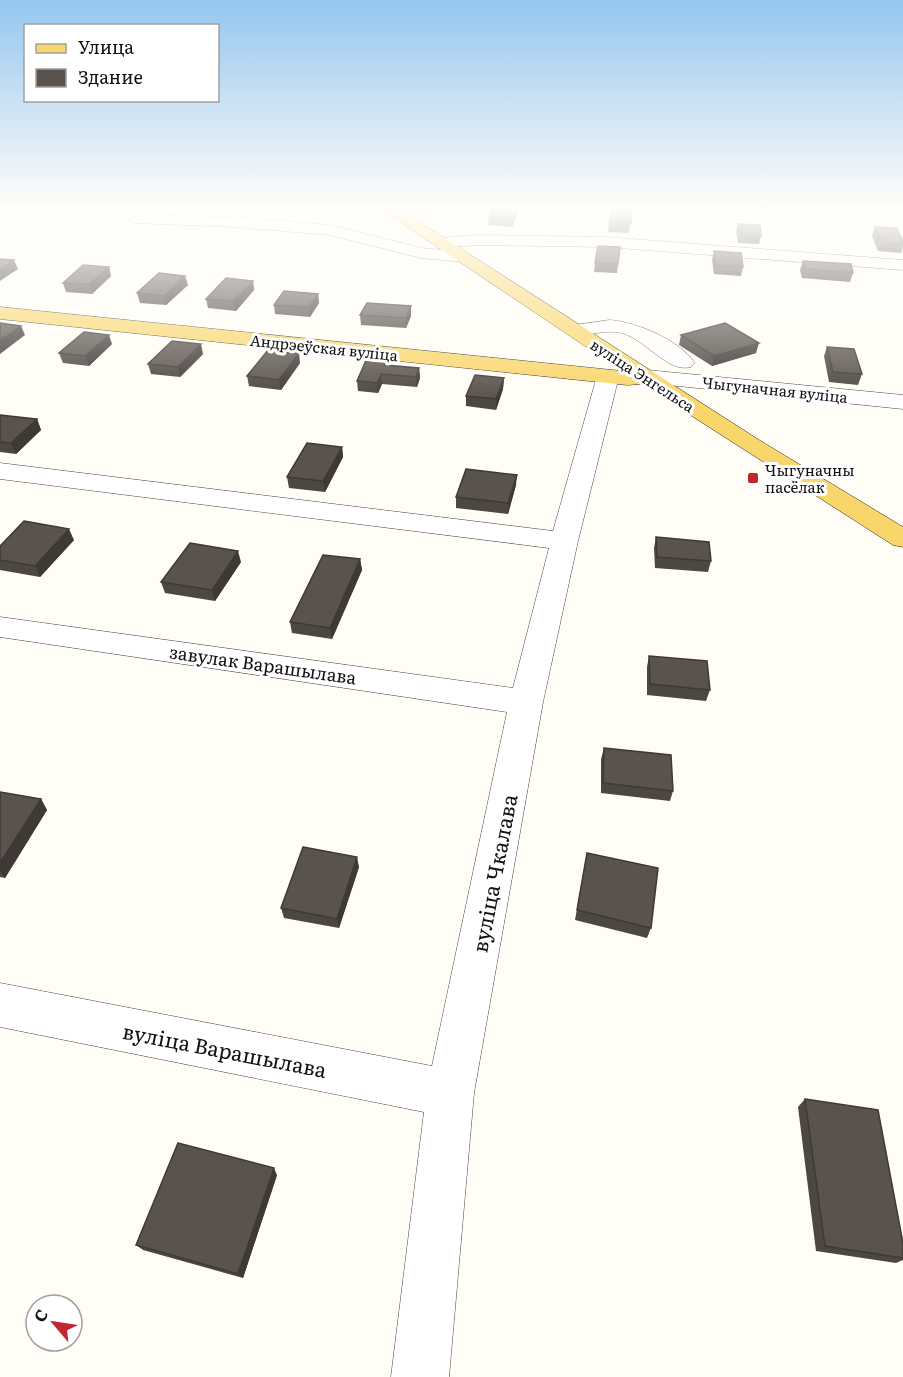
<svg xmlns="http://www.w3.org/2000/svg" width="903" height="1377" font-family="Literata,serif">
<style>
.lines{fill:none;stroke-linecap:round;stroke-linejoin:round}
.minor-casing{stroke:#444;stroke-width:1}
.major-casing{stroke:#222;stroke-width:1}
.minor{fill:#fff;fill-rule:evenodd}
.major{fill:#f9d66b;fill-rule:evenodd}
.wall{fill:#4d4742}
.shaded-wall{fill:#3f3936}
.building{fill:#5a524d;stroke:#3f3936;stroke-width:1.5}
.poi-dot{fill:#c4262e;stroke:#fff;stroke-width:2}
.labels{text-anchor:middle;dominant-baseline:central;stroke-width:6;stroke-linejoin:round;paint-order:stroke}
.far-street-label{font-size:15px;fill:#111;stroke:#fff}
.far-poi-label{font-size:15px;fill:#111;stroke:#fff;text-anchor:start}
.street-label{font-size:18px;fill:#111;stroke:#fff}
.near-street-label{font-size:21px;fill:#111;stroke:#fff}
</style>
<rect width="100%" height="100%" fill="#fffdf5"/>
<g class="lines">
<g class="minor-casing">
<g id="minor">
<path d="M 139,215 L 236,217 L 330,225 L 421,248 L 464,252 L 473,257 L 464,262 L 421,258 L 330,235 L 236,227 L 133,223 L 131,220 Z"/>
<path d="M 477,235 L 606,237 L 903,260 L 903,270 L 606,247 L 477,245 L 442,248 L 434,243 L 442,238 Z"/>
<path d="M 610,320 C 637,322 679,340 695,363 L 691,367 C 669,373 648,343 627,335 C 607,326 587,339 568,334 L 565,330 L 568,326 Z"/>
<path d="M 608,370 L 616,371 L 619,376 L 578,541 L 543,702 L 474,1093 L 449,1377 L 391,1377 L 424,1112 L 0,1027 L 0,983 L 432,1066 L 507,712 L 0,637 L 0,617 L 513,688 L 549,548 L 0,479 L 0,463 L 553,531 L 597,376 L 600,371 Z"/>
<path d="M 647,370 L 903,395 L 903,409 L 639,382 L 636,377 L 639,372 Z"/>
</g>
</g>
<g class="major-casing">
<path id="major" d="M 378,207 L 396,207 L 759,440 L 903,527 L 903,547 L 893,545 L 642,384 L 627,385 L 0,319 L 0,307 L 622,371 Z"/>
</g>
<use href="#minor" class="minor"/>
<use href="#major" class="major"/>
</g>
<g class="wall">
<path d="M 517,209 L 516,217 L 512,227 L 488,225 L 489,216 Z"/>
<path d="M 632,210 L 629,233 L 608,232 L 609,223 Z"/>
<path d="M 738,224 L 761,236 L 759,244 L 738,243 L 736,232 Z"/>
<path d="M 875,227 L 903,242 L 903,247 L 901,253 L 878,251 L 872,236 Z"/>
<path d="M 620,247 L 617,273 L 594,272 L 595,263 Z"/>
<path d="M 714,251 L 743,267 L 741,276 L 714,274 L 712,260 Z"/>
<path d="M 803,261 L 853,273 L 850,282 L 802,278 L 800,270 Z"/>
<path d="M 109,267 L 111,276 L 92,294 L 66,292 L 63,283 Z"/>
<path d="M 253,281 L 254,290 L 236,311 L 208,308 L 206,299 Z"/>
<path d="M 188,285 L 166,305 L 140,303 L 137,293 Z"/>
<path d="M 318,294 L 319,303 L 310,317 L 275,314 L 274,305 Z"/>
<path d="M 411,306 L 411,316 L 406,328 L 361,325 L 360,315 Z"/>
<path d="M 681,335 L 756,353 L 712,366 L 679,345 Z"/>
<path d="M 112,344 L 89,366 L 63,363 L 59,353 Z"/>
<path d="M 827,347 L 862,374 L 858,385 L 829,382 L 824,356 Z"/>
<path d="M 203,354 L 180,377 L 151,374 L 148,364 Z"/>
<path d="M 388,360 L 389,366 L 419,368 L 420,378 L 417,387 L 382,384 L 378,393 L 358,391 L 357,381 Z"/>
<path d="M 300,363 L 281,390 L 249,386 L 247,376 Z"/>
<path d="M 504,378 L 503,389 L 496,410 L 466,406 L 466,396 Z"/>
<path d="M 0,415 L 37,419 L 41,430 L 16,454 L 0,452 Z"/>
<path d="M 342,447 L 343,457 L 325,492 L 289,488 L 287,477 Z"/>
<path d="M 516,485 L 508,514 L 456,508 L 456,497 Z"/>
<path d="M 656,537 L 711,561 L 708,572 L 655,568 L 654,548 Z"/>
<path d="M 74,540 L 40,577 L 0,570 L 0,546 Z"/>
<path d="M 360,559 L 362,570 L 332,639 L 292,633 L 290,622 Z"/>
<path d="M 241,562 L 215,601 L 165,593 L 161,582 Z"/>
<path d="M 649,656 L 710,690 L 706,701 L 647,695 L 647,667 Z"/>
<path d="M 604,748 L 673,791 L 670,801 L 601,793 L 601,759 Z"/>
<path d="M 0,792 L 41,799 L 47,810 L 5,878 L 0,877 Z"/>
<path d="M 587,853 L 651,928 L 647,938 L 575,920 Z"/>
<path d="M 359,867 L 339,928 L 284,918 L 281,908 Z"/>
<path d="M 805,1099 L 903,1243 L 903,1260 L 896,1263 L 816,1251 L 798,1107 Z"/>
<path d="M 277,1175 L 243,1278 L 143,1250 L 136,1245 Z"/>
</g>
<g class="shaded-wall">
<path d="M 517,209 L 516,217 L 512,227 L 512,218 Z"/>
<path d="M 14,260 L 18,269 L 0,281 L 0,270 Z"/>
<path d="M 109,267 L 111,276 L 92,294 L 90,284 Z"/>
<path d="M 185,276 L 188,285 L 166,305 L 164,296 Z"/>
<path d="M 253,281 L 254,290 L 236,311 L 234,301 Z"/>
<path d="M 318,294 L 319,303 L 310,317 L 309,307 Z"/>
<path d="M 411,306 L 411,316 L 406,328 L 406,318 Z"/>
<path d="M 21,326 L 25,335 L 0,354 L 0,341 Z"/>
<path d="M 109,335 L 112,344 L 89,366 L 85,356 Z"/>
<path d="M 759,343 L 756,353 L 712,366 L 714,356 Z"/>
<path d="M 201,344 L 203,354 L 180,377 L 178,367 Z"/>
<path d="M 299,353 L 300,363 L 281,390 L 279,380 Z"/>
<path d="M 419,368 L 420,378 L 417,387 L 416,377 Z"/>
<path d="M 381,374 L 382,384 L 378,393 L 377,383 Z"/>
<path d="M 504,378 L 503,389 L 496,410 L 496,399 Z"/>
<path d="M 37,419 L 41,430 L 16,454 L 11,443 Z"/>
<path d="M 342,447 L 343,457 L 325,492 L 323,481 Z"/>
<path d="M 517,475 L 516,485 L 508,514 L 508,503 Z"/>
<path d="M 69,529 L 74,540 L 40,577 L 35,566 Z"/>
<path d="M 238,551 L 241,562 L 215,601 L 212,590 Z"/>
<path d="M 360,559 L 362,570 L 332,639 L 330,628 Z"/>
<path d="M 41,799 L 47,810 L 5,878 L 0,871 L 0,863 Z"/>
<path d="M 357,857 L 359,867 L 339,928 L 337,919 Z"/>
<path d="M 274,1168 L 277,1175 L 243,1278 L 238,1274 Z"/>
</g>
<g class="building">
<path d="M 494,207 L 517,209 L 512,218 L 489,216 Z"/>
<path d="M 612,209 L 632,210 L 631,224 L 609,223 Z"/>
<path d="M 738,224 L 760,225 L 761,236 L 740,234 Z"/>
<path d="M 875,227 L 897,228 L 903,242 L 903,244 L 882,243 Z"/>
<path d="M 598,246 L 620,247 L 618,264 L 595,263 Z"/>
<path d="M 714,251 L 741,253 L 743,267 L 716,265 Z"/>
<path d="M 0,259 L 14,260 L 0,270 Z"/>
<path d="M 803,261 L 851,264 L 853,273 L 805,269 Z"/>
<path d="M 83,265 L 109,267 L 90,284 L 63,283 Z"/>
<path d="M 159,273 L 185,276 L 164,296 L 137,293 Z"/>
<path d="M 226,278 L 253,281 L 234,301 L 206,299 Z"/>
<path d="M 284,291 L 318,294 L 309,307 L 274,305 Z"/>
<path d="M 367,303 L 411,306 L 406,318 L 360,315 Z"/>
<path d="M 0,323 L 21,326 L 0,341 Z"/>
<path d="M 725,323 L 759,343 L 714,356 L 681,335 Z"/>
<path d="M 84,332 L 109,335 L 85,356 L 59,353 Z"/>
<path d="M 172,341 L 201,344 L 178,367 L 148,364 Z"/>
<path d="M 827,347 L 854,349 L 862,374 L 833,372 Z"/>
<path d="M 268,350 L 299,353 L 279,380 L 247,376 Z"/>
<path d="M 367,358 L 388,360 L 385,365 L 419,368 L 416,377 L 381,374 L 377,383 L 357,381 Z"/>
<path d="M 475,375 L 504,378 L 496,399 L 466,396 Z"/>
<path d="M 0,415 L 37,419 L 11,443 L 0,442 Z"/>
<path d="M 307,443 L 342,447 L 323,481 L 287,477 Z"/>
<path d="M 466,469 L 517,475 L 508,503 L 456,497 Z"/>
<path d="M 24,521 L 69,529 L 35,566 L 0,560 L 0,546 Z"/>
<path d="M 656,537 L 709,542 L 711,561 L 657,557 Z"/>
<path d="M 190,543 L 238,551 L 212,590 L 161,582 Z"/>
<path d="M 323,555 L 360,559 L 330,628 L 290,622 Z"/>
<path d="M 649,656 L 707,661 L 710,690 L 650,684 Z"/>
<path d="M 604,748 L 671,755 L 673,791 L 603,783 Z"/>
<path d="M 0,792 L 41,799 L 0,863 Z"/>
<path d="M 303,847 L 357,857 L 337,919 L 281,908 Z"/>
<path d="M 587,853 L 658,868 L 651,928 L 577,910 Z"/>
<path d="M 805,1099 L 878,1110 L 903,1243 L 903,1258 L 825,1246 Z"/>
<path d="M 178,1143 L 274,1168 L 238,1274 L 136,1245 Z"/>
</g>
<linearGradient id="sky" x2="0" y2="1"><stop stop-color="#95c6ee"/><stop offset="0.52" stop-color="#fffefa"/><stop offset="1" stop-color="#fffefa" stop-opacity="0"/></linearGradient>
<rect width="903" height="399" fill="url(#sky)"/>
<rect class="poi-dot" x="747" y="472" width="12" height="12" rx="3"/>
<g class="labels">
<g class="far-street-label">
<text transform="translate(324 347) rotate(6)">Андрэеўская вуліца</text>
<text transform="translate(643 375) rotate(33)">вуліца Энгельса</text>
<text transform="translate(775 389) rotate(6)">Чыгуначная вуліца</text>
</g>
<g class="far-poi-label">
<text x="765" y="469">Чыгуначны<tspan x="765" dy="17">пасёлак</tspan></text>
</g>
<g class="street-label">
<text transform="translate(263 664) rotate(8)">завулак Варашылава</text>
</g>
<g class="near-street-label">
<text transform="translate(493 873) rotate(-79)">вуліца Чкалава</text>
<text transform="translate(225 1049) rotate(11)">вуліца Варашылава</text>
</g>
</g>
<rect x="24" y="24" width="195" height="78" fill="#ffffff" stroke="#a0a0a0" stroke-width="1.5"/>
<rect x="36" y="44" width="30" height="9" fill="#f9d66b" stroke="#a0a0a0" stroke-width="1.5"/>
<text x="78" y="54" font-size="18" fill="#111111">Улица</text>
<rect x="36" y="69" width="30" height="18" fill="#5a524d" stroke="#a0a0a0" stroke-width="1.5"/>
<text x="78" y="84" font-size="18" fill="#111111">Здание</text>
<g transform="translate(54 1323) rotate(299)"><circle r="28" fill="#ffffff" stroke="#a0a0a0" stroke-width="1.5"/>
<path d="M0-4.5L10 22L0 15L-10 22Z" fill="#c4262e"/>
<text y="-9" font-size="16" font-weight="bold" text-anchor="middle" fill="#111111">С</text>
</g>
</svg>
